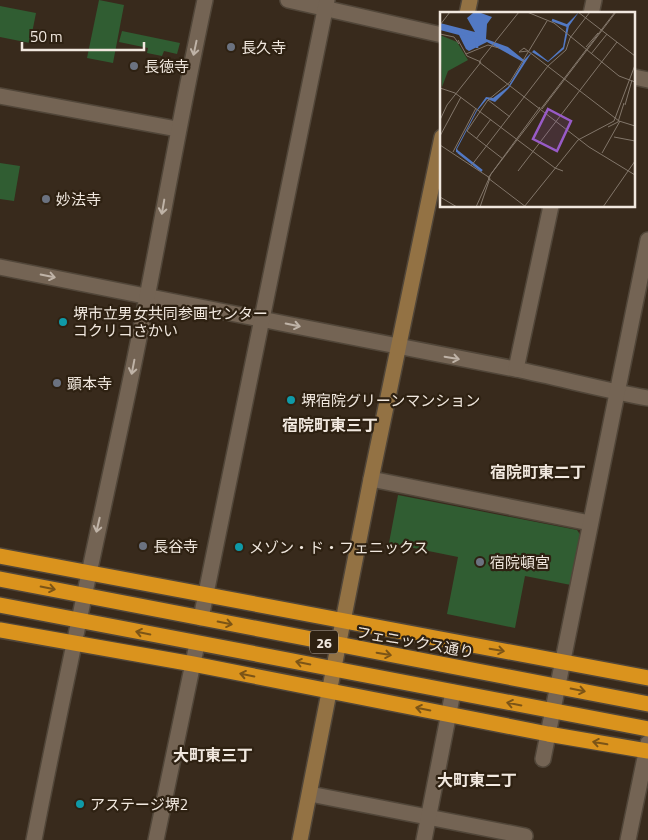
<svg xmlns="http://www.w3.org/2000/svg" width="648" height="840" font-family="'Titillium Web','Noto Sans JP',sans-serif">
<style>
.green{fill:#305d32}
.lines{fill:none;stroke-linecap:round;stroke-linejoin:round}
.street-casing{stroke:#514639;stroke-width:18}
.secondary-casing{stroke:#514639;stroke-width:18}
.highway-casing{stroke:#514639;stroke-width:18}
.street{stroke:#746454;stroke-width:15}
.secondary{stroke:#937244;stroke-width:15}
.highway{stroke:#da931d;stroke-width:15}
.oneway{stroke:#bfb3a7}
.oneway2{stroke:#7b5417}
.worship-dot{fill:#6b7280;stroke:#2e2112;stroke-width:2}
.culture-dot{fill:#0f9aa8;stroke:#2e2112;stroke-width:2}
.labels{text-anchor:middle;dominant-baseline:central;stroke-width:4.5;stroke-linejoin:round;paint-order:stroke}
.shield{fill:#2e2112;stroke:#b6aca2;stroke-width:1}
.shield-label{font-size:14px;font-weight:bold;fill:#f1e8df}
.poi-label{font-size:15px;fill:#f1e8df;stroke:#2e2112;text-anchor:start}
.street-label{font-size:15px;fill:#f1e8df;stroke:#2e2112}
.neighbourhood-label{font-size:16px;font-weight:bold;fill:#f1e8df;stroke:#2e2112}
.inset-river{fill:none;stroke:#5279c4;stroke-width:2.5}
.inset-road{fill:none;stroke:#82766a;stroke-width:1}
.view{fill:#985bc7;fill-opacity:0.15;stroke:#985bc7;stroke-width:2.5}
.inset-edge{fill:none;stroke:#f1e8df;stroke-width:2.5}
</style>
<rect width="100%" height="100%" fill="#382a1c"/>
<g class="green">
<path d="M 99,0 L 124,5 L 113,63 L 87,58 Z"/>
<path d="M 0,6 L 36,13 L 30,43 L 0,37 Z"/>
<path d="M 122,31 L 180,43 L 177,54 L 164,51 L 162,56 L 147,53 L 148,48 L 119,42 Z"/>
<path d="M 0,163 L 20,166 L 14,201 L 0,199 Z"/>
<path d="M 398,495 L 577,530 L 581,536 L 571,585 L 525,576 L 515,628 L 447,614 L 458,557 L 389,543 Z"/>
</g>
<g class="lines">
<g class="street-casing">
<g id="street">
<path d="M 288,0 L 442,35"/>
<path d="M 591,14 L 594,0"/>
<path d="M 634,77 L 648,80"/>
<path d="M 0,96 L 177,129"/>
<path d="M 0,267 C 172,301 343,336 515,369 C 560,378 603,390 648,398"/>
<path d="M 516,369 L 551,206"/>
<path d="M 371,479 L 590,523"/>
<path d="M 201,618 L 327,0"/>
<path d="M 543,759 L 648,240"/>
<path d="M 310,794 L 525,836"/>
<path d="M 34,840 C 62,695 94,551 125,406 C 154,271 176,135 205,0"/>
<path d="M 156,840 L 197,644"/>
<path d="M 424,840 L 453,692"/>
<path d="M 628,840 L 648,743"/>
</g>
</g>
<g class="secondary-casing">
<g id="secondary">
<path d="M 467,14 L 470,0"/>
<path d="M 300,840 L 371,479 L 442,137"/>
</g>
</g>
<g class="highway-casing">
<g id="highway">
<path d="M 0,556 L 648,678"/>
<path d="M 0,579 L 648,704"/>
<path d="M 0,605 L 648,729"/>
<path d="M 0,630 L 193,664 L 548,734 L 648,751"/>
</g>
</g>
<use href="#street" class="street"/>
<use href="#secondary" class="secondary"/>
<use href="#highway" class="highway"/>
</g>
<defs><path id="oneway-shaft" d="M-6 0H5M1.5-3L5.5 0L1.5 3" fill="none" stroke-width="1.6" stroke-linecap="round" stroke-linejoin="round" transform="scale(1.25)"/></defs>
<g class="oneway">
<use href="#oneway-shaft" transform="translate(195 48) rotate(102)"/>
<use href="#oneway-shaft" transform="translate(163 207) rotate(100)"/>
<use href="#oneway-shaft" transform="translate(48 276) rotate(11)"/>
<use href="#oneway-shaft" transform="translate(293 325) rotate(12)"/>
<use href="#oneway-shaft" transform="translate(452 358) rotate(10)"/>
<use href="#oneway-shaft" transform="translate(133 367) rotate(101)"/>
<use href="#oneway-shaft" transform="translate(98 525) rotate(103)"/>
</g>
<g class="oneway2">
<use href="#oneway-shaft" transform="translate(48 588) rotate(11)"/>
<use href="#oneway-shaft" transform="translate(225 623) rotate(11)"/>
<use href="#oneway-shaft" transform="translate(143 633) rotate(-168)"/>
<use href="#oneway-shaft" transform="translate(497 650) rotate(10)"/>
<use href="#oneway-shaft" transform="translate(384 654) rotate(10)"/>
<use href="#oneway-shaft" transform="translate(303 663) rotate(-169)"/>
<use href="#oneway-shaft" transform="translate(247 675) rotate(-168)"/>
<use href="#oneway-shaft" transform="translate(578 690) rotate(11)"/>
<use href="#oneway-shaft" transform="translate(514 704) rotate(-169)"/>
<use href="#oneway-shaft" transform="translate(423 709) rotate(-169)"/>
<use href="#oneway-shaft" transform="translate(600 743) rotate(-170)"/>
</g>
<g class="worship-dot">
<circle cx="231" cy="47" r="5"/>
<circle cx="134" cy="66" r="5"/>
<circle cx="46" cy="199" r="5"/>
<circle cx="57" cy="383" r="5"/>
<circle cx="143" cy="546" r="5"/>
<circle cx="480" cy="562" r="5"/>
</g>
<g class="culture-dot">
<circle cx="63" cy="322" r="5"/>
<circle cx="291" cy="400" r="5"/>
<circle cx="239" cy="547" r="5"/>
<circle cx="80" cy="804" r="5"/>
</g>
<g class="labels">
<rect class="shield" x="310" y="630.5" width="28" height="23" rx="4"/>
<g class="shield-label">
<text x="324" y="642">26</text>
</g>
<g class="poi-label">
<text x="241" y="47">長久寺</text>
<text x="144" y="66">長徳寺</text>
<text x="56" y="199">妙法寺</text>
<text x="73" y="313">堺市立男女共同参画センター<tspan x="73" dy="17">コクリコさかい</tspan></text>
<text x="67" y="383">顕本寺</text>
<text x="301" y="400">堺宿院グリーンマンション</text>
<text x="153" y="546">長谷寺</text>
<text x="249" y="547">メゾン・ド・フェニックス</text>
<text x="490" y="562">宿院頓宮</text>
<text x="90" y="804">アステージ堺2</text>
</g>
<g class="street-label">
<text transform="translate(415 642) rotate(10)">フェニックス通り</text>
</g>
<g class="neighbourhood-label">
<text x="330" y="425">宿院町東三丁</text>
<text x="538" y="472">宿院町東二丁</text>
<text x="213" y="755">大町東三丁</text>
<text x="477" y="780">大町東二丁</text>
</g>
</g>
<g transform="translate(440 12)">
<rect width="195" height="195" fill="#382a1c"/>
<path d="M 0,23 L 17,30 L 28,48 L 8,59 L 2,75 Z" fill="#305d32"/>
<path d="M 139,0 L 129,14 L 124,37 L 108,50 L 92,40 L 69,76 L 55,90 L 47,87 L 37,99 L 17,137 L 21,142 L 16,140 L 16,137 L 36,99 L 46,85 L 53,86 L 68,75 L 83,50 L 47,30 L 29,39 L 26,37 L 19,23 L 0,18 L 0,11 L 35,20 L 27,6 L 33,1 L 41,1 L 52,5 L 47,12 L 46,27 L 68,35 L 84,48 L 94,38 L 108,49 L 123,35 L 127,12 Z" fill="#5279c4"/>
<path class="inset-river" d="M 112,8 L 128,14M 2,14 L 37,27 L 37,36M 18,140 L 42,159"/>
<path class="inset-road" d="M 79,0 L 39,50 L 149,135 L 195,163M 87,0 L 114,11 L 179,64 L 195,70M 138,0 L 195,44M 0,13 L 10,0M 0,22 L 14,25 L 19,32M 146,35 L 158,21M 88,39 L 79,40 L 84,36 L 179,109 L 195,114M 26,42 L 48,33 L 59,36M 151,42 L 167,22M 0,76 L 15,81 L 115,156 L 123,159M 48,88 L 70,105M 185,93 L 192,68M 102,97 L 176,0M 0,108 L 7,93 L 41,50 L 27,44 L 18,28M 168,115 L 178,110 L 184,91M 0,124 L 21,85M 174,125 L 195,129M 36,127 L 51,107M 0,133 L 50,166 L 40,195M 13,140 L 36,96M 162,141 L 180,109M 63,147 L 27,119 L 48,88 L 70,70 L 107,9M 31,154 L 108,54 L 126,38 L 130,26 L 150,0M 78,159 L 177,30M 0,185 L 17,195M 36,195 L 51,162 L 175,0M 84,195 L 138,128 L 174,109 L 195,53M 86,195 L 48,166 L 100,95M 163,195 L 195,149"/>
<path class="view" d="M 108,97 L 131,109 L 117,139 L 93,127 Z"/>
<rect width="195" height="195" class="inset-edge"/>
</g>
<path d="M22 42v8h122v-8" fill="none" stroke="#f1e8df" stroke-width="2.5"/>
<text x="30" y="42" font-size="15" fill="#f1e8df" stroke="#2e2112" stroke-width="4" paint-order="stroke">50 m</text>
</svg>
